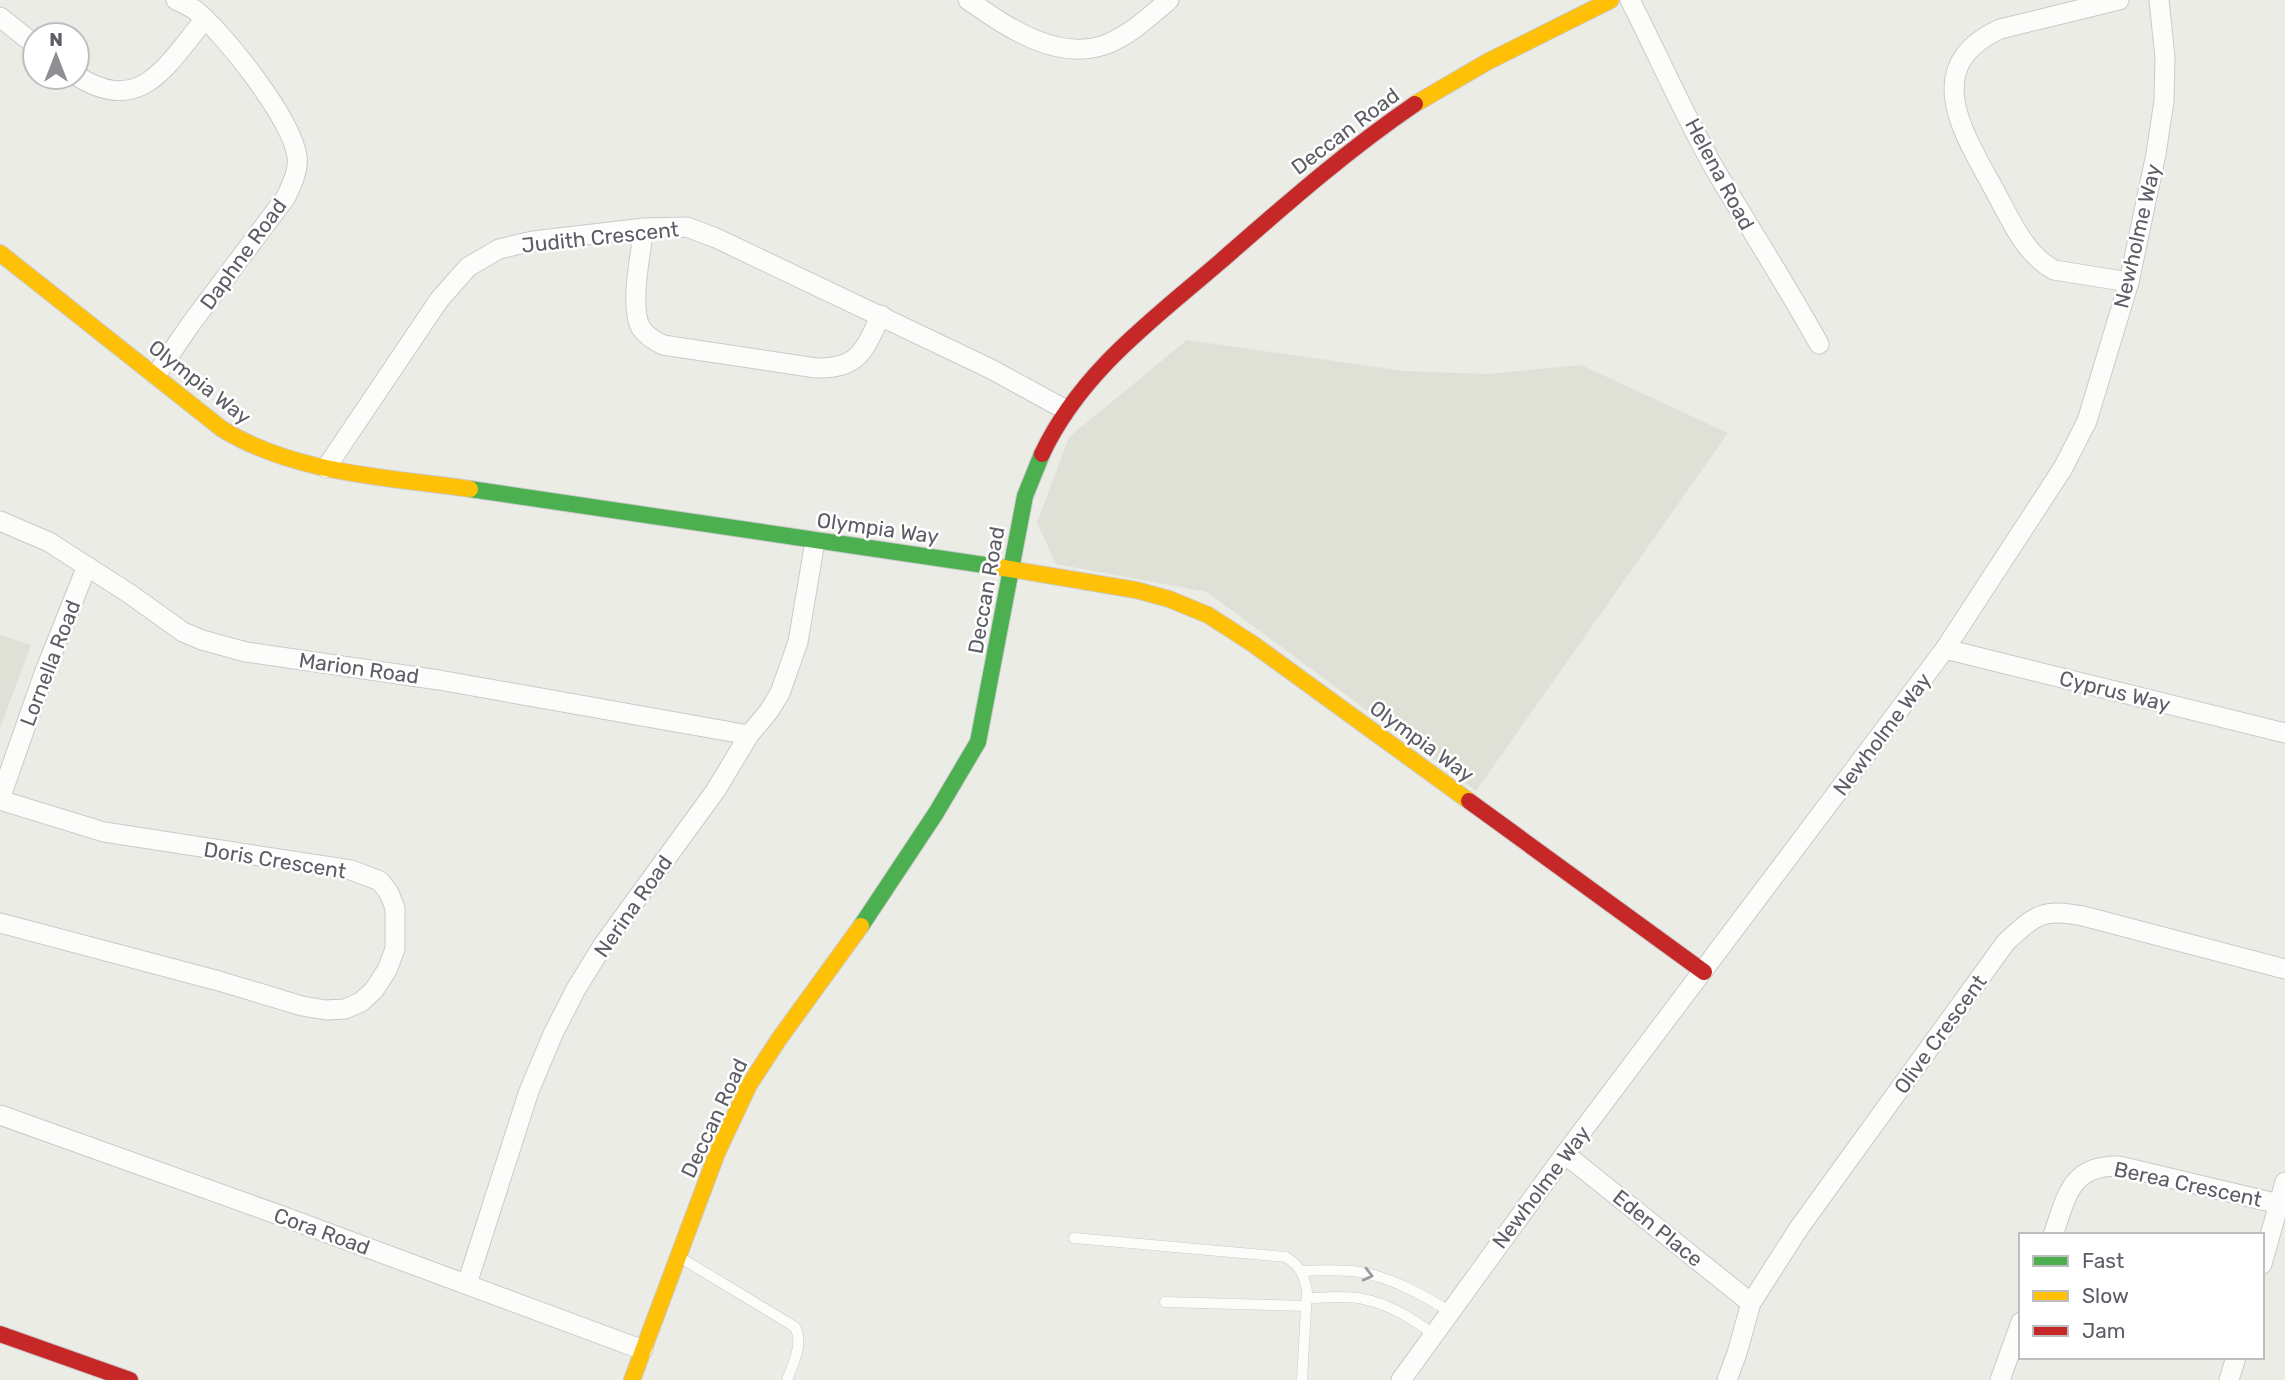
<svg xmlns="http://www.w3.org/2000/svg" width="2285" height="1380" font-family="Rubik,sans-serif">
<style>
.education{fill:#dfe0d6}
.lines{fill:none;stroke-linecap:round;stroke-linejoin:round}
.lane-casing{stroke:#c9cac9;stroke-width:11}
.street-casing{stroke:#c9cac9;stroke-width:21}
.fast-casing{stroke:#cacacb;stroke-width:18}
.slow-casing{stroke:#cacacb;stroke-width:18}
.jam-casing{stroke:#cacacb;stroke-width:18}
.lane{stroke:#fcfcfb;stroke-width:10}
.street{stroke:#fcfcfb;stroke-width:19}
.fast{stroke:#4caf50;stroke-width:16}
.slow{stroke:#ffc107;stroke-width:16}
.jam{stroke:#c62828;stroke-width:16}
.oneway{stroke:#9c9da1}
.labels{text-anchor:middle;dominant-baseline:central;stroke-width:5;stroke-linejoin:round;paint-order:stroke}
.street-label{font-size:21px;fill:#5c5d65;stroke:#fff}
</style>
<rect width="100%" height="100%" fill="#ecece7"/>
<g class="education">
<path d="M 1187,340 L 1404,371 L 1488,374 L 1581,365 L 1728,433 L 1476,791 L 1207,592 L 1056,564 L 1037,523 L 1069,437 Z"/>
<path d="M 0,635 L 31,645 L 0,728 Z"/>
</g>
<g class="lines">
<g class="lane-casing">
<g id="lane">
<path d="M 1074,1238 L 1286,1257 C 1300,1266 1304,1274 1307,1291 L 1302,1380"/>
<path d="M 681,1258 L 795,1327 C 804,1343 793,1364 787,1380"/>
<path d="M 1301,1271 C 1320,1270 1341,1269 1360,1272 C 1393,1278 1421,1294 1449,1311"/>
<path d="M 1307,1298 C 1325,1298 1346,1295 1363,1299 C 1389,1304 1412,1318 1433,1334"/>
<path d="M 1165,1302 L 1306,1306"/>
</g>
</g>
<g class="street-casing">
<g id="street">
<path d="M 968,0 C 1007,27 1058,63 1107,44 C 1130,35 1150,16 1169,0"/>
<path d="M 1630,0 C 1659,57 1686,119 1717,173 C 1751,230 1787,286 1819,344"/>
<path d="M 2119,0 L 2000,29 C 1917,67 1966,137 1996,193 C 2011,221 2025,254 2054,270 L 2129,282"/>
<path d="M 0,17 L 35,45"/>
<path d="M 77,76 C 142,117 167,64 205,19"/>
<path d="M 644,228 C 641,252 629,307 641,328 C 646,336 655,341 663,345 L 816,368 C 860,369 864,350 881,315"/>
<path d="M 156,375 L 190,325 L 286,197 C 292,184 299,170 297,156 C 291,118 225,34 195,10 C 189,6 182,3 176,0"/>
<path d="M 326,468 L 439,300 L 468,267 L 499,249 L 533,241 L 644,228 L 687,227 L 716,238 L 991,369 L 1066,410"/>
<path d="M 0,521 L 49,542 L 130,594 L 183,632 L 202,640 L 246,652 L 439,680 L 749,735"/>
<path d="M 1945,649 L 2285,733"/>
<path d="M 0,799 L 45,671 L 87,566"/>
<path d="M 0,800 L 104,832 L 351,870 L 380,881 L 389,893 L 395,908 L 395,949 L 387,970 L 374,990 L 361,1002 L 345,1009 L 326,1010 L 302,1006 L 219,981 L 0,923"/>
<path d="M 0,1115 L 282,1216 L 643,1350"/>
<path d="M 1565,1154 L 1751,1303"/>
<path d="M 2053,1235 C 2067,1196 2070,1165 2119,1166 L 2279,1204"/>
<path d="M 2262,1264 L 2285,1182"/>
<path d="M 467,1284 L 529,1091 L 553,1034 L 576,989 L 603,945 L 716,790 L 749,735 L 769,711 L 780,693 L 798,642 L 815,541"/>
<path d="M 1401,1380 L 1565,1154 L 1945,649 L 2063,468 L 2087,421 L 2129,282 L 2156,154 L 2164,101 L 2165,58 L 2159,0"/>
<path d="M 1727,1380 L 1737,1353 L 1751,1303 L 1799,1228 L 2006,942 C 2036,915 2041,908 2083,916 L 2285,969"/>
<path d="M 2000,1380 L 2021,1322"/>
<path d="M 2229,1380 L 2236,1357"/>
</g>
</g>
<g class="fast-casing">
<g id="fast">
<path d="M 470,489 L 998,567"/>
<path d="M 861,926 L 936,813 L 978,742 L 1025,496 L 1042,454"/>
</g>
</g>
<g class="slow-casing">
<g id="slow">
<path d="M 1415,104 L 1487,62 L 1611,0"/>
<path d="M 0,253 L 222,429 C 296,474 386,477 470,489"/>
<path d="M 998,567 L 1136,590 L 1169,599 L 1208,615 L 1253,644 L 1469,801"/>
<path d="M 632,1380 L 717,1153 L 749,1085 L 779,1039 L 861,926"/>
</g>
</g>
<g class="jam-casing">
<g id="jam">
<path d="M 1042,454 C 1081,371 1154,319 1221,261 C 1284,206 1346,151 1415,104"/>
<path d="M 1469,801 L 1704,972"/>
<path d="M 0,1334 L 130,1380"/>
</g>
</g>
<use href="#lane" class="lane"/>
<use href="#street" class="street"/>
<use href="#fast" class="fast"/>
<use href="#slow" class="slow"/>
<use href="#jam" class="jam"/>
</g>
<defs><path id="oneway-chevron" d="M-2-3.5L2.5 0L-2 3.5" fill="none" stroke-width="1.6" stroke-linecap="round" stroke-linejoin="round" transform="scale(1.75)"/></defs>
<use class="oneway" href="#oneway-chevron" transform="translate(1368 1275) rotate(14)"/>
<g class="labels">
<g class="street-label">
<text transform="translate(1345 131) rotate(-37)">Deccan Road</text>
<text transform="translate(1720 174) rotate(62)">Helena Road</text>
<text transform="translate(2137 236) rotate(-77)">Newholme Way</text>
<text transform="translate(600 237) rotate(-6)">Judith Crescent</text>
<text transform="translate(243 254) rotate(-54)">Daphne Road</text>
<text transform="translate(200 382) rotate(38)">Olympia Way</text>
<text transform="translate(878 528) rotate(8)">Olympia Way</text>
<text transform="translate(986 590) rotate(-80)">Deccan Road</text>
<text transform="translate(50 663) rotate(-69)">Lornella Road</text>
<text transform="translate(359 668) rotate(8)">Marion Road</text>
<text transform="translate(2115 691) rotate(14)">Cyprus Way</text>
<text transform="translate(1882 734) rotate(-53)">Newholme Way</text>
<text transform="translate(1422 741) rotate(36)">Olympia Way</text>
<text transform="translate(275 860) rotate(9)">Doris Crescent</text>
<text transform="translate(633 906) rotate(-55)">Nerina Road</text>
<text transform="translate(1940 1034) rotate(-54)">Olive Crescent</text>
<text transform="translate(714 1118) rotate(-65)">Deccan Road</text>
<text transform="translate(2188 1184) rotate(12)">Berea Crescent</text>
<text transform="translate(1541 1187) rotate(-53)">Newholme Way</text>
<text transform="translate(1658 1228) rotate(39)">Eden Place</text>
<text transform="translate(322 1231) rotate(20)">Cora Road</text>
</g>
</g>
<rect x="2019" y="1233" width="245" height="126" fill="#ffffff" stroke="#bebec1" stroke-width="2"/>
<rect x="2033" y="1256" width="35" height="10" fill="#4caf50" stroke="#bebec1" stroke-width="2"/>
<text x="2082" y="1268" font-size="21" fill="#5c5d65">Fast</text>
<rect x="2033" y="1291" width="35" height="10" fill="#ffc107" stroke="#bebec1" stroke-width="2"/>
<text x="2082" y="1303" font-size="21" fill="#5c5d65">Slow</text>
<rect x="2033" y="1326" width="35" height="10" fill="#c62828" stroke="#bebec1" stroke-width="2"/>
<text x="2082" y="1338" font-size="21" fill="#5c5d65">Jam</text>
<g transform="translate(56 56)"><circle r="33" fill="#ffffff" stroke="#bebec1" stroke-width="2"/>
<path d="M0-5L12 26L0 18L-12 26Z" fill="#8e8f92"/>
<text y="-10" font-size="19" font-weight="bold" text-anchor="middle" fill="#5c5d65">N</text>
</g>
</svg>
